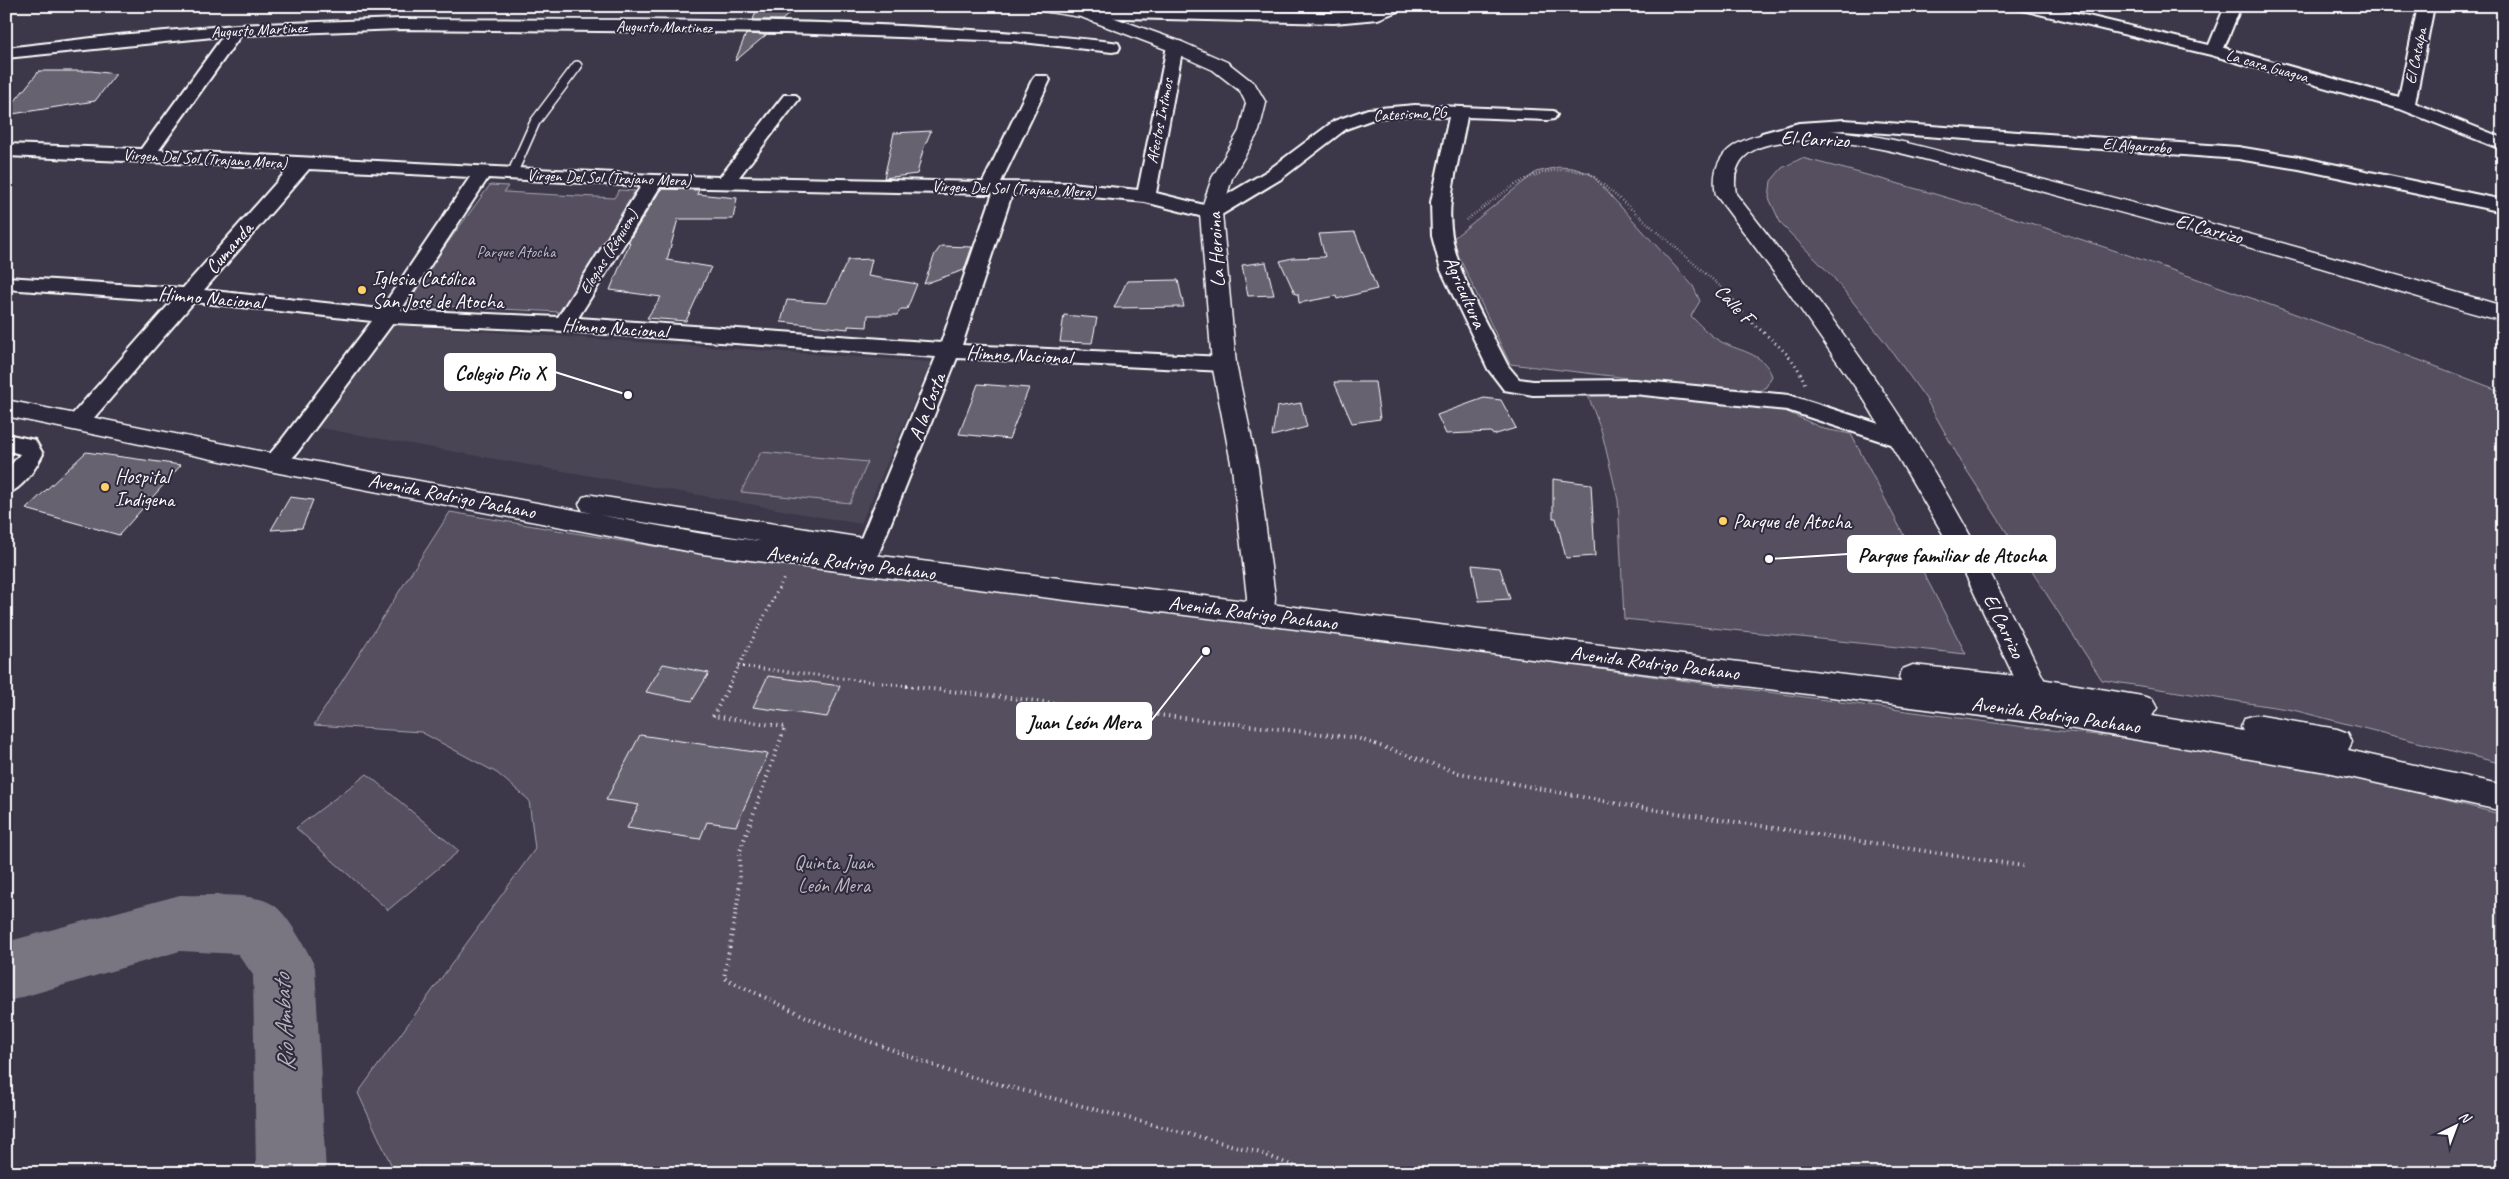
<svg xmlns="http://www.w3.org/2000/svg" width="2509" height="1179" font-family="Caveat,sans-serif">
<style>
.built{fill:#494455}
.green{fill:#555060;stroke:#aaa8b0}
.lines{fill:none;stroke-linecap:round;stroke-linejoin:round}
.river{fill:#797682;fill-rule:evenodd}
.building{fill:#666270;stroke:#fff}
.lane-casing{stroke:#fff;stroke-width:12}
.street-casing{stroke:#fff;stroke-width:4}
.secondary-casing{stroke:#fff;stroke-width:3}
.primary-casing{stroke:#fff;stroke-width:3}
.path-far2{stroke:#fff;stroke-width:2.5;stroke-dasharray:0.5 2.5;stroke-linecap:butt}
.path-far1{stroke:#fff;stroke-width:3;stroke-dasharray:1 4;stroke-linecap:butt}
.path{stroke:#fff;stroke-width:4;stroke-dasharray:1 4.5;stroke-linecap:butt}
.lane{stroke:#2f2a3d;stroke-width:9}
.street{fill:#2f2a3d;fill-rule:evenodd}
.secondary{fill:#2f2a3d;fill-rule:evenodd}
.primary{fill:#2f2a3d;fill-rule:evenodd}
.poi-dot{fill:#ffd166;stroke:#2f2a3d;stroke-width:2}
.labels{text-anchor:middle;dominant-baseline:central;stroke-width:4;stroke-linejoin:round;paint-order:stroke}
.far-street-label{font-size:16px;fill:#fff;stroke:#2f2a3d}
.far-park-label{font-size:16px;fill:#bbb9bf;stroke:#2f2a3d}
.street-label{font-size:20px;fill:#fff;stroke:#2f2a3d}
.poi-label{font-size:20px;fill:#fff;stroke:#2f2a3d;text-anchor:start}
.park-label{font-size:20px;fill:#bbb9bf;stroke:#2f2a3d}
.near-water-label{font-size:25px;font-style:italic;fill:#b5b4ba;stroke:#2f2a3d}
.leader{fill:none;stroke:#fff;stroke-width:2}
.callout-dot{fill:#fff;stroke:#2f2a3d;stroke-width:2}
.callout{fill:#fff;stroke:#fff;stroke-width:2}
.callout-label{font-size:21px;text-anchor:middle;font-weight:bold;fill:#111}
</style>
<rect width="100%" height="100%" fill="#3c3749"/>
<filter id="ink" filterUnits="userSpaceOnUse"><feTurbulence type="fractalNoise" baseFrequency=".02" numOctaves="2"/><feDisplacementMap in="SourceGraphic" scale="10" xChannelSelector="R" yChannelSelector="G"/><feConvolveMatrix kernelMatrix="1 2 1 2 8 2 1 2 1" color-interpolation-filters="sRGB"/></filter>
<g filter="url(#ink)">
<path class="built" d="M 392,325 L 931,362 L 861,524 L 314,427 Z"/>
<g class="green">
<path d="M 1802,158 C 2041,218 2273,304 2503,392 L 2503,764 L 2293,710 L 2102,680 L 1962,463 L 1926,399 L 1885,342 L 1833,277 L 1781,224 L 1769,198 L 1771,181 L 1782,168 Z"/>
<path d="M 1559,167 L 1573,168 L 1591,174 L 1693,286 L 1700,301 L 1691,316 C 1699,324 1708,334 1718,340 C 1738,352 1763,351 1772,376 L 1766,387 L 1755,393 L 1510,364 L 1451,240 L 1536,172 Z"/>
<path d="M 490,185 L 508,186 L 504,192 L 614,198 L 619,190 L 635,191 L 560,312 L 403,304 Z"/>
<path d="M 1585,387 L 1781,409 L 1824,429 L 1851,434 L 1966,654 L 1624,619 L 1618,500 L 1602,433 Z"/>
<path d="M 761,452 L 868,462 L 850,503 L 741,492 Z"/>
<path d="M 450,512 L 700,554 L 790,566 L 1284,626 L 2024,727 L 2223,749 L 2419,793 L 2503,815 L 2503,1173 L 395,1173 L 358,1093 L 535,849 L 529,800 L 497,773 L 421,732 L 314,725 Z"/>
<path d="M 367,774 L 459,851 L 388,910 L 296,828 Z"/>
</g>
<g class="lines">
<path class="river" d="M 180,895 C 205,896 255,891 275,906 C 288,915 309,953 315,967 L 326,1173 L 256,1173 L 253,975 L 238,954 L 180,951 L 6,1002 L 6,942 Z"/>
</g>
<g class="building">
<path d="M 758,6 L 798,6 L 782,20 L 753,20 Z"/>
<path d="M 746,34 L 766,35 L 735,61 Z"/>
<path d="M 39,71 L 91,71 L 116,74 L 95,101 L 6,115 L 6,112 Z"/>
<path d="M 931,131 L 923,150 L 917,174 L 884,178 L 894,133 Z"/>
<path d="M 661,189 L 699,190 L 697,194 L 737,198 L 733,219 L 678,219 L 667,260 L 711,267 L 686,321 L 647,318 L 661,297 L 610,290 L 630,242 L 628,242 Z"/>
<path d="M 1355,232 L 1377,289 L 1337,299 L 1336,296 L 1299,303 L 1298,294 L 1295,294 L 1280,261 L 1292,258 L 1325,257 L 1319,234 Z"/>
<path d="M 941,246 L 972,247 L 964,270 L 924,284 L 935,254 Z"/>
<path d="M 872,259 L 868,276 L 917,284 L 907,309 L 901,309 L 897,315 L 868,315 L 867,327 L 848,326 L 848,329 L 781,322 L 787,300 L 827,303 L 848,260 Z"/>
<path d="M 1266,262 L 1274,295 L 1248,296 L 1242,265 Z"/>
<path d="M 1178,280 L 1184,307 L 1114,308 L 1127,281 Z"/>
<path d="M 1064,315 L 1097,318 L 1092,343 L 1060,342 Z"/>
<path d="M 1334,382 L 1375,382 L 1380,419 L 1352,423 Z"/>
<path d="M 978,384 L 1029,388 L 1009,439 L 959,434 Z"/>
<path d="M 1484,398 L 1501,400 L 1516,428 L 1493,435 L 1491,432 L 1446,434 L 1437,415 Z"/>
<path d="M 1301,403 L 1307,427 L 1272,436 L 1277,407 Z"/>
<path d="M 86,452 L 181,465 L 119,535 L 26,509 Z"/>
<path d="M 1553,479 L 1591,484 L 1595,556 L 1566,558 L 1556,518 L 1553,518 Z"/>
<path d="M 290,497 L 313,500 L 302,528 L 271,530 Z"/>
<path d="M 1472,565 L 1500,568 L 1510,599 L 1479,601 Z"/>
<path d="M 663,664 L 709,673 L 692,701 L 646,692 Z"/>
<path d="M 768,676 L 840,686 L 827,717 L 753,707 Z"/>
<path d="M 640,735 L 768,754 L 736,826 L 707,822 L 700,839 L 627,828 L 639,805 L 606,800 Z"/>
</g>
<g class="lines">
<g class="lane-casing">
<path id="lane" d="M 512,174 L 535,122 L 577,66"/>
</g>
<g class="street-casing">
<g id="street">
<path d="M 1382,6 L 1405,6 L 1403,9 L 1378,19 L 1334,23 L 1084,17 L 1076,12 L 1084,7 L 1334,13 L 1375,9 Z"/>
<path d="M 2016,6 L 2046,6 L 2209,45 L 2225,6 L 2241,6 L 2224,48 L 2399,97 L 2418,6 L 2434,6 L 2415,103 L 2503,138 L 2503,150 L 2400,109 L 2211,55 L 2018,9 Z"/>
<path d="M 400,19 C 637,21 876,16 1112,42 L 1118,43 L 1120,47 L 1118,51 L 1112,52 L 1013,41 L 786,33 L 400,29 L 241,35 L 159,150 L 654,175 L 720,177 L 784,95 L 796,95 L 799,99 L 739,177 L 983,182 L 1032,80 L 1035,76 L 1047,76 L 1050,80 L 1001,182 L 1071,183 L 1138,190 L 1167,46 L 1169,42 L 1181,42 L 1183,46 L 1156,193 L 1208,206 L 1267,171 L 1334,121 L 1368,109 L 1415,105 L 1554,111 L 1557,115 L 1554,119 L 1548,120 L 1467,117 C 1462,145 1454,173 1451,201 C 1444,259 1484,316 1508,366 L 1519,379 L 1533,381 L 1634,380 L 1789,395 L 1907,433 L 1910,439 L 1907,445 L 1899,447 L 1787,410 L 1634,394 L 1533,395 L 1504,390 L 1488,369 L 1441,270 L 1432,236 L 1431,202 L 1449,117 L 1415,115 L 1376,118 L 1346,129 L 1281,179 L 1218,217 L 1211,219 L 1145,202 L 1071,195 L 1012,194 L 962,345 L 1224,357 L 1232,359 L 1235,364 L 1232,369 L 1224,371 L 957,358 L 874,565 L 871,572 L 862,574 L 853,572 L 850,565 L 936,357 L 564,331 L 393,323 L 296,454 C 286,464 281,473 266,469 L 262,463 L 280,442 L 372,321 L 194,302 L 86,427 L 78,430 L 70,427 L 67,422 L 70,417 L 172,301 L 6,289 L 6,277 L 183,288 L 289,168 L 6,156 L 6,144 L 141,149 L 223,36 L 6,58 L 6,48 L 118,35 L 236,25 ZM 309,169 L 470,177 L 381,309 L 204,290 ZM 488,178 L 641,186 L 558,317 L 401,310 ZM 660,187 L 989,194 L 993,193 L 941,343 L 578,318 Z"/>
<path d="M 1844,120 L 2238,147 L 2299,157 L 2503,200 L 2503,212 L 2299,169 L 2238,159 L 1844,130 L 1800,133 L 1768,142 L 1762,141 L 1759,137 L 1762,133 L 1799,123 Z"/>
<path d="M 6,434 L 35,440 L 43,454 C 35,469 23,489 6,494 L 6,471 L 20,454 L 6,450 Z"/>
</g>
</g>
<g class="secondary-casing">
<g id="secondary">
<path d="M 1033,6 L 1084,7 L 1182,42 L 1227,62 L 1255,84 L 1266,103 L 1259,131 L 1232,178 L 1222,213 L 1236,364 L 1258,468 L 1275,597 L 1274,614 L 1270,622 L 1260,625 L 1250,622 L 1246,614 L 1247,597 L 1232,468 L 1212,364 L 1200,213 L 1212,178 L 1239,131 L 1246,103 L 1240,91 L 1213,70 L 1168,50 L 1081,17 L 1036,10 Z"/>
<path d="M 1785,130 C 1870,125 1952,156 2033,177 C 2190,217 2347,260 2503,306 L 2503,321 C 2440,305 2378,284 2315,266 C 2215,237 2115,211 2015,184 C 1945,166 1855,133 1783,142 C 1750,146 1730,159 1736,194 C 1786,259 1838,323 1883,391 C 1952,493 2006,602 2060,712 L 2055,721 L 2045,724 L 2035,721 L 1960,563 L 1865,401 L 1787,290 L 1716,195 C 1707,147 1746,136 1785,130 Z"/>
</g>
</g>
<g class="primary-casing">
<path id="primary" d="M 6,400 L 274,454 L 591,513 L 583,511 L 579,504 L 583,497 L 592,495 L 863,538 L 872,541 L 876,548 L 873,555 L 1901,682 L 1899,677 L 1903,669 L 1913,665 L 2035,678 L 2142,696 L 2152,699 L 2157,708 L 2152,716 L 2243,731 L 2241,727 L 2245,718 L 2256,715 L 2337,729 L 2348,733 L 2352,742 L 2348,750 L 2503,785 L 2503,811 L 2332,773 L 2045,724 L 703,554 L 274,472 L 6,416 ZM 599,515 L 760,541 L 703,534 Z"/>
</g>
<path class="path-far2" d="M 1466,220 C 1507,191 1538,158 1591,174 L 1729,294 L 1734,302"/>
<g class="path-far1">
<path d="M 1733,300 C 1753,332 1794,347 1805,385"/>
<path d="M 738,666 L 917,687"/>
<path d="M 728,687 L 784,578"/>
</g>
<g class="path">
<path d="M 729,686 L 713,716 L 785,727 L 740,851 L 739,894 L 724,978 L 817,1022 L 949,1071 L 1261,1153 L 1311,1173"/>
<path d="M 906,686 L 1357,738 L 1459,773 L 1624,805 L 2023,866"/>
</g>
<use href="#lane" class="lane"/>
<use href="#street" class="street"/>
<use href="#secondary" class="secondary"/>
<use href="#primary" class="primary"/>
</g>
</g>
<g class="poi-dot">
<circle cx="362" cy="290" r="5"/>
<circle cx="105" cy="487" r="5"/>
<circle cx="1723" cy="521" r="5"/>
</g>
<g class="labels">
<g class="far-street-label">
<text transform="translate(664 27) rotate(1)">Augusto Martinez</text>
<text transform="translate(259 30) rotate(-3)">Augusto Martinez</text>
<text transform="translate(2416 56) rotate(-78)">El Catalpa</text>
<text transform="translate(2267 66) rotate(16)">La cara Guagua</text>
<text transform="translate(1410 114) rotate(-3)">Catesismo PG</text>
<text transform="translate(1160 121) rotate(-79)">Afectos Intimos</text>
<text transform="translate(2137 146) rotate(4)">El Algarrobo</text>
<text transform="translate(205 159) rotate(3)">Virgen Del Sol (Trajano Mera)</text>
<text transform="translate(609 178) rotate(2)">Virgen Del Sol (Trajano Mera)</text>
<text transform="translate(1014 189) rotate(2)">Virgen Del Sol (Trajano Mera)</text>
<text transform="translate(609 252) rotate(-58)">Elegías (Réquiem)</text>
</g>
<g class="far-park-label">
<text x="516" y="252">Parque Atocha</text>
</g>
<g class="street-label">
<text transform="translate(1815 139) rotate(3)">El Carrizo</text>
<text transform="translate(2209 229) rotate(15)">El Carrizo</text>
<text transform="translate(229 248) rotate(-49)">Cumanda</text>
<text transform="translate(1216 250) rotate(-93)">La Heroina</text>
<text transform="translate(1465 292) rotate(66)">Agricultura</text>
<text transform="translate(211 298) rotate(5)">Himno Nacional</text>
<text transform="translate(1734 304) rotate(47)">Calle F</text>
<text transform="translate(615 328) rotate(4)">Himno Nacional</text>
<text transform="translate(1019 355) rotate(3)">Himno Nacional</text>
<text transform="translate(927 407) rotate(-69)">A la Costa</text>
<text transform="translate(452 496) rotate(11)">Avenida Rodrigo Pachano</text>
<text transform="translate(851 563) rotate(7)">Avenida Rodrigo Pachano</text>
<text transform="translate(1253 613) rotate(7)">Avenida Rodrigo Pachano</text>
<text transform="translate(2004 626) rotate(64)">El Carrizo</text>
<text transform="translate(1655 663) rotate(7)">Avenida Rodrigo Pachano</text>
<text transform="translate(2056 715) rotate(8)">Avenida Rodrigo Pachano</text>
</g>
<g class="poi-label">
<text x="372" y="278">Iglesia Católica<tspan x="372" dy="23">San José de Atocha</tspan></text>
<text x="115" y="476">Hospital<tspan x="115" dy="23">Indigena</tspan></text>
<text x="1733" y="521">Parque de Atocha</text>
</g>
<g class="park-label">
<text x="834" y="862">Quinta Juan<tspan x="834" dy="23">León Mera</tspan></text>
</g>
<g class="near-water-label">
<text transform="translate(284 1023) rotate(-93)">Río Ambato</text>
</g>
</g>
<path class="leader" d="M628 395L555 372M1769 559L1848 554M1206 651L1151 721"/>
<g class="callout-dot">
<circle cx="628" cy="395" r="5"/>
<circle cx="1769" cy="559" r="5"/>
<circle cx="1206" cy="651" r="5"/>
</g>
<g class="callout">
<rect x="445" y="354" width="110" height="36" rx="5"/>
<rect x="1848" y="536" width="207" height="36" rx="5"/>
<rect x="1017" y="703" width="134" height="36" rx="5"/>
</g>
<g class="callout-label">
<text x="500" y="380">Colegio Pio X</text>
<text x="1952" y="562">Parque familiar de Atocha</text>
<text x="1084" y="729">Juan León Mera</text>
</g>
<rect width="2509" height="1179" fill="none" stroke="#2f2a3d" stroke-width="25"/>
<rect x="12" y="12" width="2484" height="1154" fill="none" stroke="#fff" stroke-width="2" filter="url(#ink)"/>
<g transform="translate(2456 1126) rotate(42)" stroke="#2f2a3d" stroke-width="4" paint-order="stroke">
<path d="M0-4L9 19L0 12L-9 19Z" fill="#ffffff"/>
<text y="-8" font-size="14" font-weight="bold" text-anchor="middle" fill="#ffffff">N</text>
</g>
</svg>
